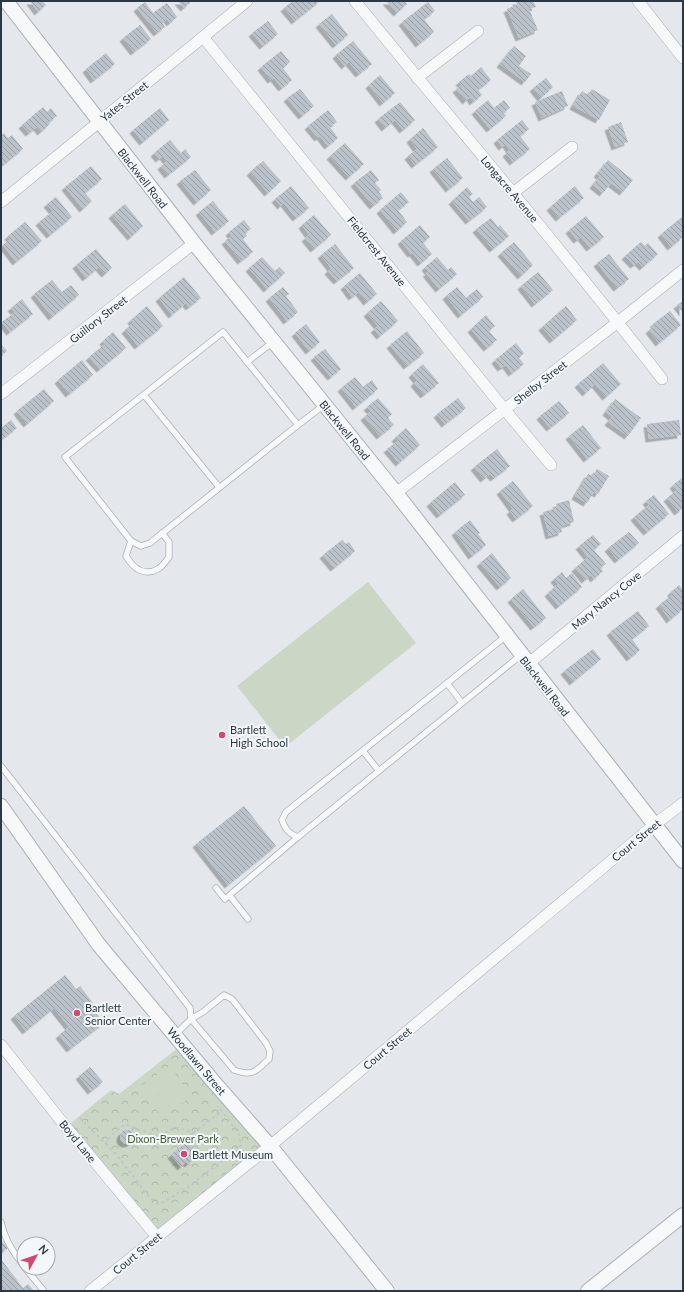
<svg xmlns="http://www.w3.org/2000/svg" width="684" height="1292" font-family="Lato,sans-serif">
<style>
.park{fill:url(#park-crowns)}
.pitch{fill:#cbd6c5}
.building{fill:url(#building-back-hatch);filter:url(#shadow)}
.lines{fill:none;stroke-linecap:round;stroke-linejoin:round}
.service-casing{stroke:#a9b0b7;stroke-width:7}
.minor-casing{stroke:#a9b0b7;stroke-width:12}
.tertiary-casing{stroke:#a9b0b7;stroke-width:16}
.path{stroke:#c2c6cb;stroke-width:2;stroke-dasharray:3 3;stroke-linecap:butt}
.service{stroke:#f7f8fa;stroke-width:5.5}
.minor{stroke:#f7f8fa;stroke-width:11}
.tertiary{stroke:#f7f8fa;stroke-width:14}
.poi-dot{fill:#d24870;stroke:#f4f7f9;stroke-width:1.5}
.labels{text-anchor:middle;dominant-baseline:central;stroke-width:4;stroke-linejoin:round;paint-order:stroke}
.street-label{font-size:11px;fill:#2b3845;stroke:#f4f7f9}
.poi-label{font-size:11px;fill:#2b3845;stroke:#f4f7f9;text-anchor:start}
.park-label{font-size:11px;fill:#456138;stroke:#f4f7f9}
</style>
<defs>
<pattern id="park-crowns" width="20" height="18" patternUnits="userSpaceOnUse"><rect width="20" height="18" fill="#cbd6c5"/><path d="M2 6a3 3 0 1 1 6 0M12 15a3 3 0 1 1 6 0" fill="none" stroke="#aeb8ab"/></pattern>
<pattern id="building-back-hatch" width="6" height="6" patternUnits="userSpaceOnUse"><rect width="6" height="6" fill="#bbc2ca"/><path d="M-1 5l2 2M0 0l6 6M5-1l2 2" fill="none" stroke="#989fa6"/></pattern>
<filter id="shadow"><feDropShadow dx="-3.5" dy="3.5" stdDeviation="0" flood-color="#0004"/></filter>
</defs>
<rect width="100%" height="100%" fill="#e4e8ec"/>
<path class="park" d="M 183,1044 L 270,1146 L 157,1237 L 66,1127 L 111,1090 L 119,1094 Z"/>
<g class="pitch">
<path d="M 368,582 L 416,643 L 285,747 L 237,686 Z"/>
<path d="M 169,1066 L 179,1079 L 150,1100 L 140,1087 Z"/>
<path d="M 182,1083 L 191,1097 L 162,1118 L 152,1104 Z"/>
</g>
<g class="building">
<path d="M 30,1 L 42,1 L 46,5 L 38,12 Z"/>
<path d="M 178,1 L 189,1 L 190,3 L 184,8 Z"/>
<path d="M 293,1 L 320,1 L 295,21 L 284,8 Z"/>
<path d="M 386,1 L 404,1 L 407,4 L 397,13 Z"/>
<path d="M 516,1 L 533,1 L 536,7 L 529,9 L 538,30 L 519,38 L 507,9 L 517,5 Z"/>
<path d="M 145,2 L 153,13 L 167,3 L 177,17 L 170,23 L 167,19 L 162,23 L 165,27 L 157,33 L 137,8 Z"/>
<path d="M 428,2 L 435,11 L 424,19 L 434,32 L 419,44 L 402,22 Z"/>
<path d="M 332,14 L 348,35 L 336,45 L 319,24 Z"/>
<path d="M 268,21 L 278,34 L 263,46 L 252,33 Z"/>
<path d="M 140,25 L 151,39 L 134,52 L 123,38 Z"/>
<path d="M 353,41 L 372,64 L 359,74 L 349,62 L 345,66 L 336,55 Z"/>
<path d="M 514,46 L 526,56 L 519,66 L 531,74 L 525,82 L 500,64 Z"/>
<path d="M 281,51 L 290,62 L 283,68 L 292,80 L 282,88 L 274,78 L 271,80 L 261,67 Z"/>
<path d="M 106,53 L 115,64 L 94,80 L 86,69 Z"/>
<path d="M 481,67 L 491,80 L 478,90 L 482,95 L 473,102 L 470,97 L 466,101 L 456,89 L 462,85 L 459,82 L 469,74 L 471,76 Z"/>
<path d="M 380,75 L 395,93 L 383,103 L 369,85 Z"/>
<path d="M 546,78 L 553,87 L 541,98 L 533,88 Z"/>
<path d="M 300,89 L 314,106 L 302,116 L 287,98 Z"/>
<path d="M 592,89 L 610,100 L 599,120 L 573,106 L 582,91 L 588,95 Z"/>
<path d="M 562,91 L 568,106 L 542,118 L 535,102 Z"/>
<path d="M 488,100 L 494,108 L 504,100 L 510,108 L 503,113 L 506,116 L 490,129 L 475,111 Z"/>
<path d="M 400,102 L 415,120 L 403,130 L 395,120 L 385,128 L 378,119 Z"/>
<path d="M 43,107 L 47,112 L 51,108 L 57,116 L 49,122 L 50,124 L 41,132 L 37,127 L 29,133 L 22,125 Z"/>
<path d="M 160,108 L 169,120 L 143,142 L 133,130 Z"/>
<path d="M 328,110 L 337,122 L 330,127 L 338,138 L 328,146 L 320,136 L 318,138 L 308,126 Z"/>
<path d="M 522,120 L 529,129 L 520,136 L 530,149 L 513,162 L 506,153 L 510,150 L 506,144 L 502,147 L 497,140 Z"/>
<path d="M 621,122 L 628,142 L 615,147 L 608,127 Z"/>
<path d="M 423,128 L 438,147 L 415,165 L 408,156 L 417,149 L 410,139 Z"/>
<path d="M 4,133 L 8,138 L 12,135 L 23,149 L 1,167 L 1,136 Z"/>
<path d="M 170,140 L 181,153 L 185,149 L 191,157 L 168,175 L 161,166 L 167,161 L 163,156 L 159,159 L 154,153 Z"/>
<path d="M 345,143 L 364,164 L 349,177 L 330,156 Z"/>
<path d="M 447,158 L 463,178 L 449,189 L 433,169 Z"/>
<path d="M 608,160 L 633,180 L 623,192 L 611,183 L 603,193 L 593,185 L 600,176 L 597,174 Z"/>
<path d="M 263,161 L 281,181 L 268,193 L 250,172 Z"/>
<path d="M 91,166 L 102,179 L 85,193 L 92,201 L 83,209 L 65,187 Z"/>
<path d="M 195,170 L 211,190 L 197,202 L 180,181 Z"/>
<path d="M 371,170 L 379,180 L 375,183 L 381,190 L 379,192 L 383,198 L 373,206 L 354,183 Z"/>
<path d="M 291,186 L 309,208 L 296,218 L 284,203 L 281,206 L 275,199 Z"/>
<path d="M 575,186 L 584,198 L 559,218 L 550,207 Z"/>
<path d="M 467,187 L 473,194 L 469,197 L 473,202 L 479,197 L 487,207 L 469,221 L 452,201 Z"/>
<path d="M 401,192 L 409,202 L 398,210 L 407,222 L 397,231 L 380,210 Z"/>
<path d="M 56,197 L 72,217 L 50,235 L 39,222 L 53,211 L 47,204 Z"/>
<path d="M 213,201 L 229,221 L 215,232 L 199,212 Z"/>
<path d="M 125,204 L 143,226 L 131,237 L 112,215 Z"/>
<path d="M 314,215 L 331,235 L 314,249 L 305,238 L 309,235 L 302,225 Z"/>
<path d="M 586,216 L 604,237 L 590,248 L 581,237 L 577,240 L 569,230 Z"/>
<path d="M 682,217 L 683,219 L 683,237 L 671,247 L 661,234 Z"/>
<path d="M 491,218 L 498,227 L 500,225 L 509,236 L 493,249 L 476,229 Z"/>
<path d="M 244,220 L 251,229 L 245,233 L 247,236 L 243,239 L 253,252 L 241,261 L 225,241 L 232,236 L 229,232 Z"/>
<path d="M 25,222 L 42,241 L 16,262 L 3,245 L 10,239 L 8,236 Z"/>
<path d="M 420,225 L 430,237 L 423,243 L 432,254 L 421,263 L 413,253 L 411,254 L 401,241 Z"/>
<path d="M 514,242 L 533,265 L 521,276 L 501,253 Z"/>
<path d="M 641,242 L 645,246 L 648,243 L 658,254 L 643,267 L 638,262 L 634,265 L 625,256 Z"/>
<path d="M 335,244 L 354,268 L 337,281 L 328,271 L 331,268 L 321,255 Z"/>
<path d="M 96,249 L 112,268 L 105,274 L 99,267 L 86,278 L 76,265 Z"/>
<path d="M 609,254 L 629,279 L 617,288 L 597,263 Z"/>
<path d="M 262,257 L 275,271 L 279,267 L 285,273 L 267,289 L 249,268 Z"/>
<path d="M 437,257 L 448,270 L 451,267 L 457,274 L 439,289 L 426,273 L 429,272 L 425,267 Z"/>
<path d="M 538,272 L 553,290 L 535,304 L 521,286 Z"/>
<path d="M 360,273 L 377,294 L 367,302 L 359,292 L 352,297 L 344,286 Z"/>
<path d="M 184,277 L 201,298 L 189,307 L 186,303 L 172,315 L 159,298 Z"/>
<path d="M 52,280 L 62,292 L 71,285 L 79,295 L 52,317 L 34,294 Z"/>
<path d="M 283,287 L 289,294 L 286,296 L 298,312 L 287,321 L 269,298 Z"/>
<path d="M 457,287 L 466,298 L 477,289 L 483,297 L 461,315 L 446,296 Z"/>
<path d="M 22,299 L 33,314 L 10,332 L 2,322 L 15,312 L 11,308 Z"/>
<path d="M 381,301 L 398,321 L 380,336 L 374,329 L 378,326 L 367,313 Z"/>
<path d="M 683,301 L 683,313 L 677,305 Z"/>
<path d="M 147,306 L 163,326 L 138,346 L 125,330 L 133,323 L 131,320 Z"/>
<path d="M 566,306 L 577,320 L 553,340 L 542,327 Z"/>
<path d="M 670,311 L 681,325 L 659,343 L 649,330 L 655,325 L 653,324 Z"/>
<path d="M 486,315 L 495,326 L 489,331 L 497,340 L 487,348 L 471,329 Z"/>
<path d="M 306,324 L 320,342 L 309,351 L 295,333 Z"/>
<path d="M 407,331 L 424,353 L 407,366 L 390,345 Z"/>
<path d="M 113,332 L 126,348 L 100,369 L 89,357 L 105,344 L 103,341 Z"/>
<path d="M 516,343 L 524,353 L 519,358 L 524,364 L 512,373 L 506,365 L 501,368 L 495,360 Z"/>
<path d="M 1,344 L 7,351 L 1,356 Z"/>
<path d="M 325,349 L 341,369 L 331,377 L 314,357 Z"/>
<path d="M 82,360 L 93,375 L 69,394 L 58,380 Z"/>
<path d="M 603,363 L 621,384 L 606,397 L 595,384 L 586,393 L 578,384 Z"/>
<path d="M 423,364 L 439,383 L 424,395 L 414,383 L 417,380 L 412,374 Z"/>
<path d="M 355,377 L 363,387 L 372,380 L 378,389 L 356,407 L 341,388 Z"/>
<path d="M 44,389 L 54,401 L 27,424 L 17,411 Z"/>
<path d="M 378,398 L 392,414 L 388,418 L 394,425 L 380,436 L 364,417 L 371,411 L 367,407 Z"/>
<path d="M 458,398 L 466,408 L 445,424 L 437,414 Z"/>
<path d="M 615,399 L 641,418 L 628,436 L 608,422 L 612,417 L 606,412 Z"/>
<path d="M 559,401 L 569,413 L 550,428 L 540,416 Z"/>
<path d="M 11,420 L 17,428 L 1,440 L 1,428 Z"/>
<path d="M 679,420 L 681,435 L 649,439 L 647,424 Z"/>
<path d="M 583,425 L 601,448 L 587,459 L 569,436 Z"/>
<path d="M 406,428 L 420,445 L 399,463 L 387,449 L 398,441 L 395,438 Z"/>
<path d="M 497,449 L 510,466 L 494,478 L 490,474 L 484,479 L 474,467 Z"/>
<path d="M 597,469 L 609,476 L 598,494 L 594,492 L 587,503 L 575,496 L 588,474 L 593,476 Z"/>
<path d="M 682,478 L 683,479 L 683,508 L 678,512 L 667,498 L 677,490 L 673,485 Z"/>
<path d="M 513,481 L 533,506 L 516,519 L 510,511 L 513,509 L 500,491 Z"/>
<path d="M 455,482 L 465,495 L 440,515 L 430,503 Z"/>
<path d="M 654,495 L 669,514 L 647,532 L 634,517 L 649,505 L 646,501 Z"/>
<path d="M 569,500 L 574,522 L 561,526 L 562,532 L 549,536 L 543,512 L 557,508 L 556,504 Z"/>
<path d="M 470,520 L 480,533 L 478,534 L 486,545 L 472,556 L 455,532 Z"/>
<path d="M 629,532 L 639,543 L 618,560 L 608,548 Z"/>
<path d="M 593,535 L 601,544 L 594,550 L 606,564 L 600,568 L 603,571 L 594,579 L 591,575 L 585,580 L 575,568 L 588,557 L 579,546 Z"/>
<path d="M 342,540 L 346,544 L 349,542 L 355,551 L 334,568 L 323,555 Z"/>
<path d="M 492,553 L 511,578 L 500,587 L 480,563 Z"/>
<path d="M 562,572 L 566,578 L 572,573 L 582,587 L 559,606 L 548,593 L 558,584 L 554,579 Z"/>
<path d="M 679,585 L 683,590 L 683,609 L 670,620 L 659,605 L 672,595 L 671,592 Z"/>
<path d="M 523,589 L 546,618 L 534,627 L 511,599 Z"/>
<path d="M 638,611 L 649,626 L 632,639 L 640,650 L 630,658 L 610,632 Z"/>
<path d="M 593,649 L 601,659 L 573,682 L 564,671 Z"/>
<path d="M 244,806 L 276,846 L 228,885 L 196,844 Z"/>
<path d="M 65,975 L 76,989 L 80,986 L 96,1007 L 93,1010 L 104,1023 L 70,1049 L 59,1035 L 69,1027 L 54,1008 L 26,1031 L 14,1016 Z"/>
<path d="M 90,1067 L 103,1082 L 91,1091 L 79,1076 Z"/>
<circle cx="127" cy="1137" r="7"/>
<path d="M 187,1142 L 197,1153 L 191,1158 L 193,1160 L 188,1164 L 186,1162 L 181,1167 L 171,1155 Z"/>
<path d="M 1,1240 L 8,1248 L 1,1253 Z"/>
<path d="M 1,1259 L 23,1288 L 28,1284 L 34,1291 L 1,1291 Z"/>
</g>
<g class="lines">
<g class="service-casing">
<g id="service">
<path d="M 247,362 L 273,342"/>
<path d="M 144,395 L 219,487"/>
<path d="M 298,425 L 150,543 L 141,546 L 131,541 L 65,457 L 223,332 L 298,425 L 324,405"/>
<path d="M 131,541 L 126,556 C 133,568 144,577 158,569 C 163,566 166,561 169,557 L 169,542 L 162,533"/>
<path d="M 506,636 L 286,812 L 282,820 C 285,829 289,834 298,837 L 521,655"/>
<path d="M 447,683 L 462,703"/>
<path d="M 363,751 L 379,771"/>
<path d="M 1,766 L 190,1008 L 191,1019 L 175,1035"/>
<path d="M 216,888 L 225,899 L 298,837"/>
<path d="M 230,896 L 248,919"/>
<path d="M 224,995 L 232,999 L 266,1043 L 270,1051 L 269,1059 C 256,1071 253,1077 234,1070 L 191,1019 L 203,1012 Z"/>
<path d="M 1,1222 C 4,1238 14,1254 24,1266"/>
<path d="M 25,1268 L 44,1291"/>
</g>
</g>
<g class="minor-casing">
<g id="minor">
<path d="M 355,1 C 457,127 563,250 662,379"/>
<path d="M 638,1 L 683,58"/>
<path d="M 203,37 L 505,410 L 551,465"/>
<path d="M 417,78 L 478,31"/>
<path d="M 513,193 L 572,147"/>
<path d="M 1,202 L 247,1"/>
<path d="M 1,394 L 194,243"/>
<path d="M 396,493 L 618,322 L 683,270"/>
<path d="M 528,664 L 683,536"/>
<path d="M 1,1045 L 66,1127 L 157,1237"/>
<path d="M 90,1291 L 270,1146 L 654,825 L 683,803"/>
</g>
</g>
<g class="tertiary-casing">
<g id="tertiary">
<path d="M 6,1 L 194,243 L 396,493 L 683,861"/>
<path d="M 1,806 L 99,945 L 213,1081 L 270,1146 L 387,1291"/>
<path d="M 588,1291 L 683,1215"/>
</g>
</g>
<g class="path">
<path d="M 80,1118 L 115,1153 L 149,1197 L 158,1204 C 168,1201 178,1192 188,1187 L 237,1150 L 241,1145 L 239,1134 L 218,1106"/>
<path d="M 193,1133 L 222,1111"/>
<path d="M 105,1144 L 113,1134 L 125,1124 L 159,1137 C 176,1126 174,1125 193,1133 L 186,1140"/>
</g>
<use href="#service" class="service"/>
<use href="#minor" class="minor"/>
<use href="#tertiary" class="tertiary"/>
</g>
<g class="poi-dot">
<circle cx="222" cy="735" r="4"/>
<circle cx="77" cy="1013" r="4"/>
<circle cx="184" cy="1154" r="4"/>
</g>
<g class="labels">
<g class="street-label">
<text transform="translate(124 101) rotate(-39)">Yates Street</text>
<text transform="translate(143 178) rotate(52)">Blackwell Road</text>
<text transform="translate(510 189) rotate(50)">Longacre Avenue</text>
<text transform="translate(377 251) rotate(51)">Fieldcrest Avenue</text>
<text transform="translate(98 319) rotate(-38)">Guillory Street</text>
<text transform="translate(540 382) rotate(-38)">Shelby Street</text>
<text transform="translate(345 430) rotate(51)">Blackwell Road</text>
<text transform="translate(606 600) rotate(-39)">Mary Nancy Cove</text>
<text transform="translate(545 686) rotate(52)">Blackwell Road</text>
<text transform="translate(636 840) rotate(-39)">Court Street</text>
<text transform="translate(387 1048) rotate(-40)">Court Street</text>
<text transform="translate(197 1061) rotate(50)">Woodlawn Street</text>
<text transform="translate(78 1141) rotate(51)">Boyd Lane</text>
<text transform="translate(137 1253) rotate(-39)">Court Street</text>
</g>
<g class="poi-label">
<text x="230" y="729">Bartlett<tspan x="230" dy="13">High School</tspan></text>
<text x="85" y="1007">Bartlett<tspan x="85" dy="13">Senior Center</tspan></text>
<text x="192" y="1154">Bartlett Museum</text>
</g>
<g class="park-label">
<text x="173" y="1138">Dixon-Brewer Park</text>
</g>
</g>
<rect width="684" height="1292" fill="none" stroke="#2b3845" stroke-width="4"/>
<g transform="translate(36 1256) rotate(50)"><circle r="19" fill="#f4f7f9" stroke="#a4abb1"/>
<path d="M0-3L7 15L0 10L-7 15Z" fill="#d24870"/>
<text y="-6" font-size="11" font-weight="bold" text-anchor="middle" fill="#2b3845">N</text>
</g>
</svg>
